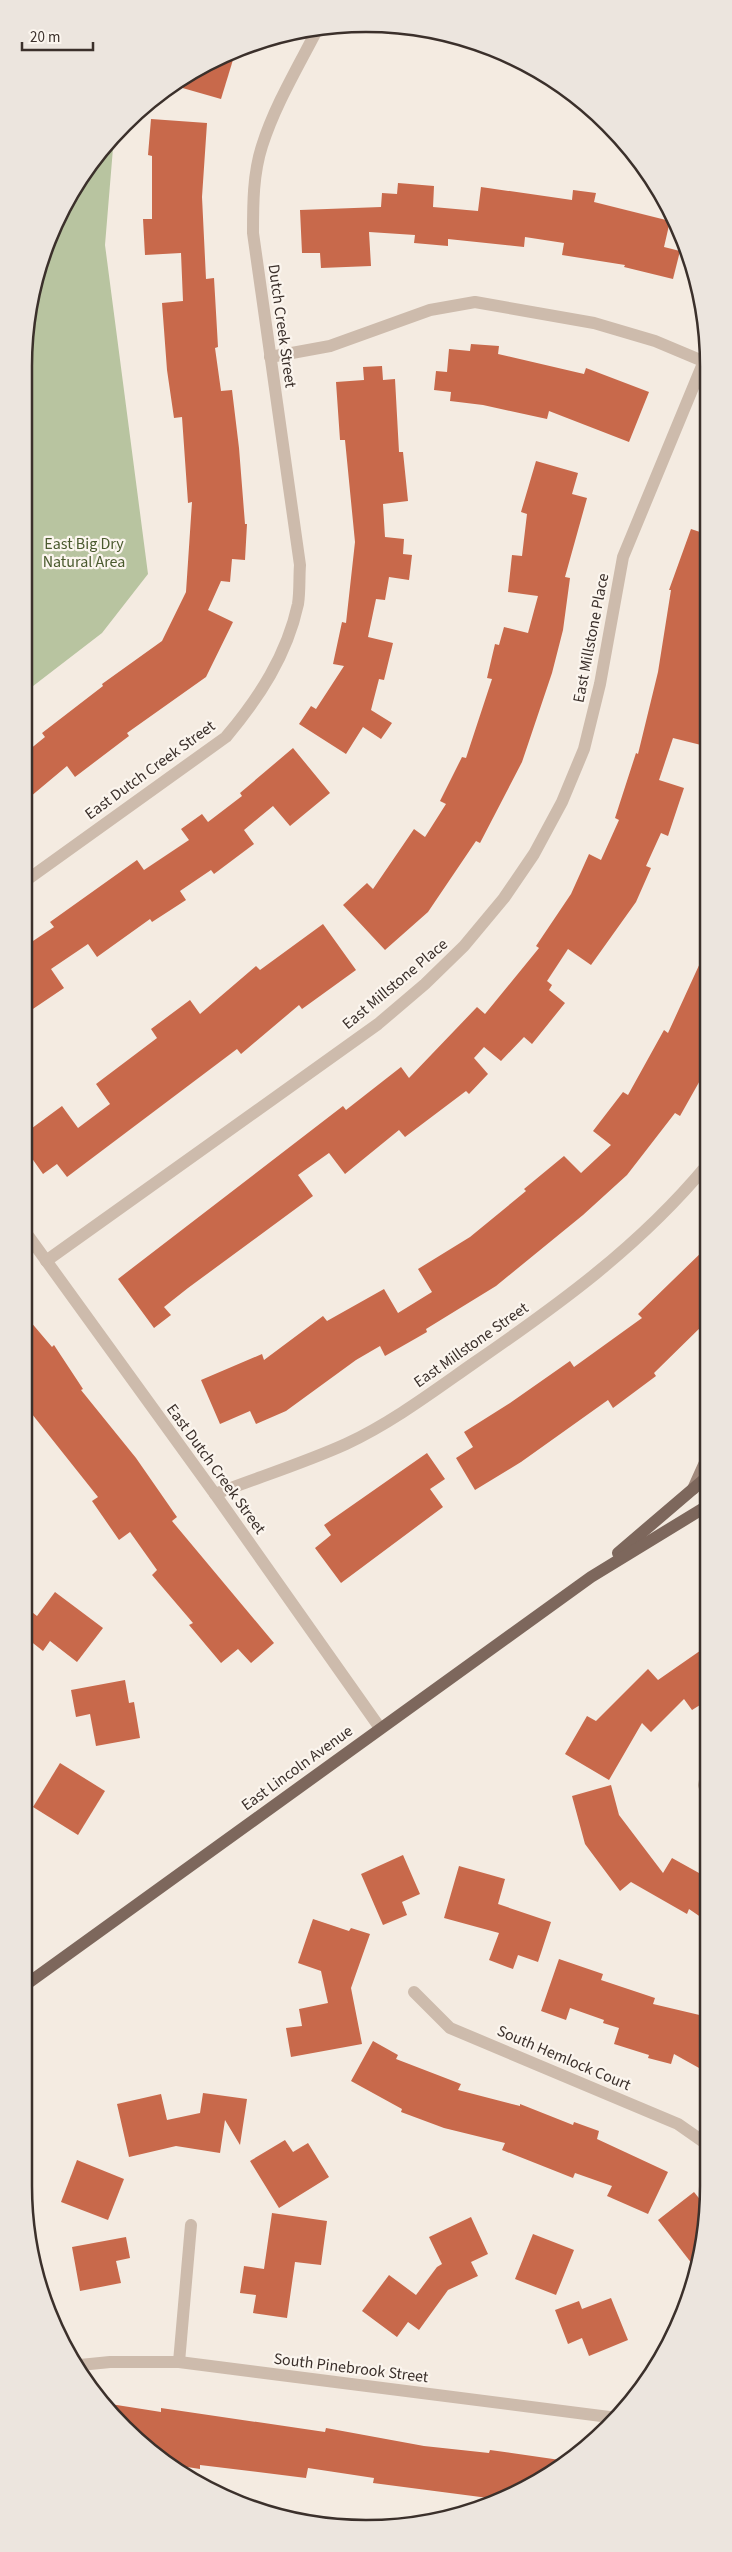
<svg xmlns="http://www.w3.org/2000/svg" width="732" height="2552" font-family="'Source Sans 3',sans-serif">
<style>
.green{fill:#b8c4a0}
.building{fill:#c8694b}
.lines{fill:none;stroke-linecap:round;stroke-linejoin:round}
.minor{stroke:#cdbbac;stroke-width:12}
.secondary{stroke:#a18a7d;stroke-width:12}
.primary{stroke:#7d675c;stroke-width:12}
.labels{text-anchor:middle;dominant-baseline:central;stroke-width:4.5;stroke-linejoin:round;paint-order:stroke}
.street-label{font-size:16px;fill:#3b302b;stroke:#fbf5ee}
.park-label{font-size:16px;fill:#4a5a2e;stroke:#fbf5ee}
.rim{fill:none;stroke:#3b302b;stroke-width:2.5}
</style>
<rect width="100%" height="100%" fill="#f4ebe1"/>
<path class="green" d="M 114,136 L 105,245 L 148,574 L 102,633 L 24,693 L 24,366 L 30,300 L 50,235 L 81,176 Z"/>
<g class="building">
<path d="M 236,50 L 221,99 L 172,85 L 176,82 Z"/>
<path d="M 151,119 L 207,123 L 202,197 L 206,279 L 214,278 L 218,347 L 215,348 L 221,391 L 232,390 L 239,448 L 245,524 L 247,524 L 245,560 L 232,559 L 230,582 L 221,581 L 208,610 L 233,622 L 206,677 L 127,733 L 129,736 L 75,777 L 67,766 L 24,802 L 24,754 L 45,737 L 42,733 L 103,686 L 102,684 L 162,641 L 186,592 L 192,502 L 188,503 L 182,417 L 174,418 L 167,370 L 162,303 L 183,301 L 181,253 L 145,255 L 143,219 L 152,219 L 152,156 L 148,155 Z"/>
<path d="M 398,183 L 434,186 L 433,207 L 478,211 L 481,187 L 572,200 L 573,190 L 596,193 L 594,202 L 670,221 L 664,247 L 680,251 L 673,279 L 624,267 L 625,265 L 562,255 L 564,243 L 525,237 L 524,247 L 448,239 L 448,246 L 414,243 L 415,235 L 369,232 L 371,266 L 321,268 L 320,253 L 302,253 L 300,210 L 381,207 L 382,193 L 397,194 Z"/>
<path d="M 471,344 L 499,346 L 498,354 L 584,374 L 586,368 L 649,392 L 629,442 L 549,411 L 547,419 L 483,405 L 450,401 L 451,392 L 434,390 L 436,371 L 447,372 L 449,349 L 470,351 Z"/>
<path d="M 382,366 L 383,380 L 395,379 L 399,452 L 403,452 L 408,501 L 383,504 L 385,537 L 404,539 L 403,554 L 412,555 L 409,580 L 389,577 L 385,600 L 376,599 L 368,637 L 393,643 L 384,680 L 379,679 L 371,710 L 392,723 L 381,739 L 363,727 L 346,754 L 299,724 L 311,706 L 316,709 L 344,666 L 333,664 L 342,622 L 346,623 L 355,542 L 345,440 L 340,440 L 336,382 L 364,380 L 363,367 Z"/>
<path d="M 536,461 L 578,473 L 572,494 L 587,498 L 565,577 L 570,578 L 563,630 L 552,673 L 522,762 L 480,843 L 476,841 L 428,912 L 385,950 L 343,905 L 367,883 L 373,889 L 414,829 L 425,837 L 446,804 L 440,801 L 462,757 L 466,758 L 492,679 L 487,678 L 495,644 L 499,645 L 504,627 L 528,633 L 538,596 L 508,592 L 512,555 L 522,556 L 527,514 L 521,512 Z"/>
<path d="M 691,529 L 706,534 L 706,689 L 702,705 L 706,706 L 706,724 L 701,745 L 673,738 L 659,780 L 684,788 L 668,836 L 661,833 L 646,866 L 651,868 L 636,902 L 591,965 L 568,949 L 547,981 L 552,985 L 549,990 L 565,1003 L 532,1044 L 524,1037 L 501,1061 L 484,1047 L 474,1058 L 488,1074 L 469,1094 L 466,1091 L 405,1137 L 399,1130 L 345,1174 L 329,1153 L 298,1175 L 313,1196 L 188,1288 L 164,1307 L 171,1315 L 154,1328 L 118,1279 L 343,1106 L 346,1110 L 401,1067 L 409,1078 L 477,1007 L 485,1014 L 539,948 L 536,946 L 571,894 L 589,854 L 601,860 L 619,820 L 615,818 L 636,753 L 638,754 L 658,672 L 671,590 L 669,590 Z"/>
<path d="M 293,748 L 330,793 L 290,826 L 273,806 L 244,830 L 254,844 L 214,874 L 211,870 L 180,891 L 186,900 L 152,922 L 150,919 L 97,957 L 88,944 L 51,969 L 64,988 L 24,1015 L 24,947 L 54,927 L 50,922 L 137,860 L 144,870 L 189,840 L 181,829 L 202,814 L 208,822 L 242,796 L 240,793 Z"/>
<path d="M 323,924 L 356,970 L 302,1009 L 299,1005 L 241,1054 L 237,1049 L 67,1177 L 57,1164 L 43,1174 L 24,1147 L 24,1134 L 62,1106 L 78,1128 L 110,1104 L 96,1084 L 157,1038 L 151,1029 L 190,1000 L 200,1014 L 256,966 L 260,970 Z"/>
<path d="M 706,950 L 707,1068 L 680,1116 L 675,1113 L 627,1175 L 583,1215 L 496,1286 L 426,1329 L 427,1332 L 385,1356 L 380,1346 L 356,1360 L 286,1411 L 256,1424 L 250,1411 L 220,1424 L 201,1380 L 262,1354 L 264,1360 L 323,1316 L 327,1321 L 384,1289 L 398,1313 L 432,1292 L 418,1269 L 470,1237 L 526,1191 L 524,1189 L 564,1156 L 581,1173 L 611,1145 L 593,1131 L 623,1092 L 628,1095 L 664,1030 L 668,1033 Z"/>
<path d="M 707,1247 L 707,1321 L 654,1373 L 656,1376 L 613,1408 L 608,1400 L 521,1462 L 475,1490 L 456,1458 L 473,1447 L 464,1432 L 510,1403 L 570,1361 L 574,1367 L 642,1318 L 638,1314 Z"/>
<path d="M 24,1314 L 52,1347 L 54,1345 L 83,1389 L 81,1390 L 136,1458 L 177,1517 L 172,1521 L 274,1643 L 251,1663 L 238,1649 L 221,1663 L 189,1625 L 193,1623 L 152,1575 L 157,1570 L 130,1532 L 119,1540 L 92,1501 L 98,1497 L 24,1404 Z"/>
<path d="M 427,1453 L 445,1479 L 430,1489 L 443,1507 L 341,1583 L 315,1548 L 331,1535 L 324,1525 Z"/>
<path d="M 55,1592 L 103,1628 L 77,1662 L 50,1641 L 43,1651 L 24,1636 L 24,1606 L 37,1616 Z"/>
<path d="M 707,1646 L 708,1700 L 692,1710 L 684,1699 L 651,1732 L 642,1723 L 609,1780 L 565,1754 L 587,1716 L 596,1721 L 648,1669 L 658,1680 Z"/>
<path d="M 125,1680 L 129,1703 L 134,1702 L 140,1738 L 96,1746 L 90,1714 L 76,1717 L 71,1690 Z"/>
<path d="M 60,1763 L 105,1791 L 78,1835 L 33,1807 Z"/>
<path d="M 611,1785 L 619,1815 L 663,1873 L 672,1858 L 708,1878 L 708,1922 L 689,1909 L 687,1914 L 631,1882 L 620,1891 L 585,1844 L 572,1796 Z"/>
<path d="M 403,1855 L 420,1894 L 402,1902 L 407,1915 L 383,1925 L 361,1874 Z"/>
<path d="M 459,1866 L 505,1879 L 498,1904 L 551,1922 L 538,1962 L 518,1955 L 513,1969 L 489,1960 L 499,1933 L 444,1918 Z"/>
<path d="M 313,1919 L 349,1931 L 351,1928 L 370,1934 L 351,1988 L 362,2044 L 291,2057 L 286,2028 L 302,2026 L 299,2009 L 328,2003 L 321,1971 L 298,1963 Z"/>
<path d="M 559,1959 L 603,1974 L 601,1980 L 655,1998 L 653,2004 L 708,2017 L 708,2073 L 674,2054 L 671,2064 L 648,2058 L 649,2055 L 614,2044 L 619,2028 L 603,2023 L 604,2020 L 570,2008 L 566,2020 L 541,2011 Z"/>
<path d="M 373,2041 L 398,2055 L 396,2059 L 461,2084 L 458,2090 L 520,2106 L 520,2104 L 573,2125 L 574,2122 L 599,2131 L 597,2139 L 668,2172 L 648,2214 L 607,2196 L 612,2186 L 575,2173 L 573,2178 L 502,2150 L 505,2143 L 444,2128 L 401,2112 L 402,2109 L 351,2081 Z"/>
<path d="M 203,2093 L 247,2099 L 240,2145 L 225,2120 L 220,2153 L 176,2146 L 129,2157 L 117,2104 L 161,2094 L 167,2120 L 200,2113 Z"/>
<path d="M 285,2140 L 293,2152 L 308,2143 L 329,2177 L 279,2208 L 250,2161 Z"/>
<path d="M 77,2160 L 124,2179 L 108,2220 L 61,2202 Z"/>
<path d="M 694,2192 L 706,2207 L 702,2252 L 696,2269 L 658,2220 Z"/>
<path d="M 272,2213 L 327,2221 L 321,2265 L 295,2262 L 287,2318 L 253,2313 L 256,2295 L 240,2293 L 244,2266 L 264,2269 Z"/>
<path d="M 471,2217 L 488,2254 L 471,2262 L 478,2276 L 448,2290 L 419,2330 L 408,2322 L 397,2337 L 362,2311 L 389,2275 L 416,2295 L 437,2267 L 442,2264 L 429,2237 Z"/>
<path d="M 533,2234 L 574,2250 L 556,2295 L 515,2279 Z"/>
<path d="M 126,2237 L 130,2258 L 116,2261 L 121,2283 L 80,2291 L 72,2247 Z"/>
<path d="M 611,2298 L 628,2340 L 589,2356 L 582,2338 L 568,2344 L 555,2310 L 579,2301 L 582,2309 Z"/>
<path d="M 104,2403 L 161,2412 L 161,2408 L 325,2432 L 326,2428 L 424,2446 L 489,2453 L 490,2450 L 567,2461 L 496,2499 L 373,2483 L 374,2478 L 308,2468 L 306,2478 L 200,2465 L 200,2469 L 168,2464 L 158,2458 L 109,2412 Z"/>
</g>
<g class="lines">
<g class="minor">
<path d="M 270,357 L 330,346 L 430,310 L 475,302 L 594,323 L 655,341 L 705,362"/>
<path d="M 24,882 L 226,737 C 259,698 287,655 298,604 C 300,591 299,578 300,565 L 253,233 C 253,204 253,174 262,146 C 275,105 298,67 318,28"/>
<path d="M 24,1230 L 215,1494 L 380,1728"/>
<path d="M 46,1261 L 378,1024 L 425,984 L 464,946 L 504,898 L 534,854 L 562,802 L 584,749 L 600,684 L 623,557 L 704,361"/>
<path d="M 215,1494 C 259,1477 304,1463 346,1444 C 391,1423 431,1393 471,1365 C 558,1305 639,1247 707,1165"/>
<path d="M 708,1767 L 704,1785 L 708,1797"/>
<path d="M 414,1992 L 450,2028 L 678,2124 L 708,2145"/>
<path d="M 179,2362 L 191,2225"/>
<path d="M 80,2365 L 110,2362 L 179,2362 L 617,2418"/>
</g>
<path class="secondary" d="M 693,1489 L 707,1458"/>
<g class="primary">
<path d="M 618,1553 L 707,1477"/>
<path d="M 24,1986 L 591,1577 L 707,1506"/>
</g>
</g>
<g class="labels">
<g class="street-label">
<text transform="translate(282 326) rotate(82)">Dutch Creek Street</text>
<text transform="translate(591 638) rotate(-79)">East Millstone Place</text>
<text transform="translate(150 770) rotate(-36)">East Dutch Creek Street</text>
<text transform="translate(395 984) rotate(-40)">East Millstone Place</text>
<text transform="translate(471 1345) rotate(-35)">East Millstone Street</text>
<text transform="translate(216 1469) rotate(54)">East Dutch Creek Street</text>
<text transform="translate(297 1768) rotate(-36)">East Lincoln Avenue</text>
<text transform="translate(564 2058) rotate(23)">South Hemlock Court</text>
<text transform="translate(351 2368) rotate(7)">South Pinebrook Street</text>
</g>
<g class="park-label">
<text x="84" y="544">East Big Dry<tspan x="84" dy="18">Natural Area</tspan></text>
</g>
</g>
<path d="M0 0H732V2552H0ZM366 32H366A334 334 0 0 1 700 366V2186A334 334 0 0 1 366 2520H366A334 334 0 0 1 32 2186V366A334 334 0 0 1 366 32Z" fill="#ece5de" fill-rule="evenodd"/>
<path class="rim" d="M366 32H366A334 334 0 0 1 700 366V2186A334 334 0 0 1 366 2520H366A334 334 0 0 1 32 2186V366A334 334 0 0 1 366 32Z"/>
<path d="M22 42v8h71v-8" fill="none" stroke="#3b302b" stroke-width="2.5"/>
<text x="30" y="42" font-size="15" fill="#3b302b" stroke="#fbf5ee" stroke-width="4" paint-order="stroke">20 m</text>
</svg>
